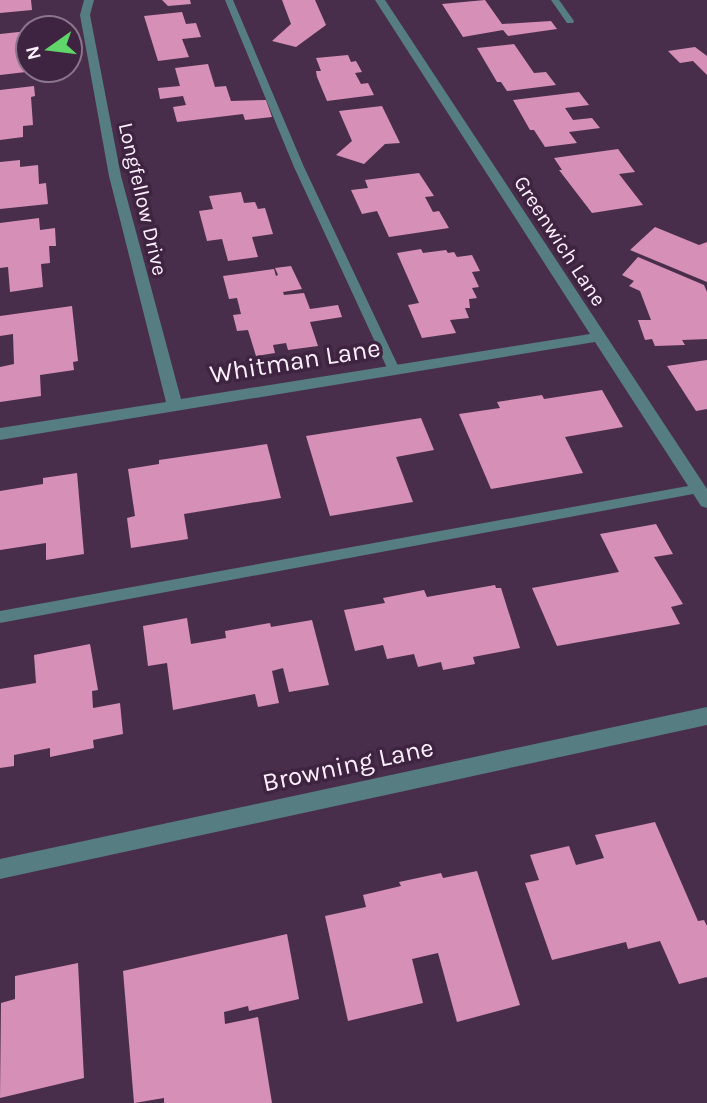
<svg xmlns="http://www.w3.org/2000/svg" width="707" height="1103" font-family="Karla,sans-serif">
<style>
.building{fill:#d690b7}
.lines{fill:none;stroke-linecap:round;stroke-linejoin:round}
.lane{fill:#567d81;fill-rule:evenodd}
.street{fill:#567d81;fill-rule:evenodd}
.labels{text-anchor:middle;dominant-baseline:central;stroke-width:7;stroke-linejoin:round;paint-order:stroke}
.far-street-label{font-size:21px;fill:#fdeffd;stroke:#3e2440}
.street-label{font-size:26px;fill:#fdeffd;stroke:#3e2440}
</style>
<rect width="100%" height="100%" fill="#492e4b"/>
<g class="building">
<path d="M 0,0 L 31,0 L 32,10 L 0,13 Z"/>
<path d="M 162,0 L 190,0 L 191,4 L 168,6 Z"/>
<path d="M 282,0 L 315,0 L 326,25 L 296,47 L 272,41 L 291,24 Z"/>
<path d="M 485,0 L 502,24 L 551,21 L 557,29 L 508,36 L 503,30 L 463,37 L 442,4 Z"/>
<path d="M 182,12 L 186,24 L 196,23 L 201,37 L 182,39 L 189,57 L 158,61 L 144,16 Z"/>
<path d="M 28,31 L 26,72 L 0,75 L 0,34 Z"/>
<path d="M 514,44 L 534,73 L 546,72 L 556,85 L 507,91 L 501,82 L 497,82 L 477,48 Z"/>
<path d="M 695,47 L 707,56 L 707,75 L 693,61 L 680,63 L 668,51 Z"/>
<path d="M 348,55 L 351,62 L 356,61 L 362,72 L 355,73 L 361,84 L 368,83 L 374,95 L 327,101 L 317,77 L 316,71 L 321,71 L 316,58 Z"/>
<path d="M 208,64 L 215,87 L 226,86 L 231,101 L 266,100 L 272,117 L 245,120 L 243,114 L 177,122 L 173,107 L 186,105 L 183,96 L 160,99 L 158,88 L 180,86 L 175,68 Z"/>
<path d="M 34,86 L 35,96 L 31,97 L 33,125 L 23,126 L 23,137 L 0,140 L 0,90 Z"/>
<path d="M 579,92 L 589,105 L 565,108 L 573,120 L 592,118 L 600,128 L 569,132 L 577,143 L 545,147 L 534,130 L 530,130 L 513,100 Z"/>
<path d="M 382,106 L 400,143 L 385,144 L 364,164 L 336,155 L 352,141 L 339,111 Z"/>
<path d="M 618,149 L 635,172 L 619,174 L 643,205 L 592,213 L 559,170 L 562,170 L 554,158 Z"/>
<path d="M 20,160 L 20,167 L 38,165 L 39,184 L 46,183 L 48,204 L 0,209 L 0,162 Z"/>
<path d="M 419,173 L 434,196 L 425,197 L 433,212 L 439,211 L 449,228 L 389,237 L 377,211 L 362,214 L 351,190 L 368,188 L 365,180 Z"/>
<path d="M 241,192 L 244,203 L 255,202 L 258,209 L 265,208 L 273,234 L 252,237 L 258,257 L 228,261 L 222,239 L 207,241 L 199,211 L 213,209 L 209,196 Z"/>
<path d="M 39,218 L 40,230 L 55,228 L 56,246 L 49,246 L 50,263 L 41,264 L 43,287 L 10,292 L 8,267 L 0,268 L 0,223 Z"/>
<path d="M 655,227 L 699,245 L 707,242 L 707,282 L 630,250 Z"/>
<path d="M 421,249 L 423,253 L 446,250 L 448,253 L 454,252 L 457,257 L 472,255 L 480,271 L 472,272 L 479,287 L 472,288 L 477,298 L 469,299 L 470,308 L 465,308 L 469,318 L 450,320 L 456,333 L 422,338 L 408,305 L 419,303 L 397,253 Z"/>
<path d="M 638,257 L 704,285 L 707,292 L 707,339 L 682,340 L 685,345 L 655,346 L 652,339 L 645,340 L 638,320 L 651,320 L 640,291 L 629,286 L 634,281 L 622,275 Z"/>
<path d="M 291,266 L 302,289 L 283,292 L 284,295 L 304,293 L 310,309 L 338,305 L 342,317 L 310,322 L 318,346 L 288,350 L 286,343 L 273,345 L 275,353 L 256,356 L 248,330 L 237,331 L 233,315 L 241,314 L 237,298 L 229,299 L 223,276 L 274,269 L 276,276 L 278,275 L 275,268 Z"/>
<path d="M 72,306 L 78,361 L 73,362 L 74,370 L 40,375 L 41,396 L 0,402 L 0,367 L 14,364 L 13,334 L 0,336 L 0,316 Z"/>
<path d="M 707,360 L 707,409 L 696,411 L 667,366 Z"/>
<path d="M 602,390 L 623,427 L 565,437 L 583,473 L 491,489 L 459,414 L 500,408 L 497,402 L 542,395 L 544,399 Z"/>
<path d="M 421,418 L 434,450 L 396,457 L 413,502 L 330,516 L 306,436 Z"/>
<path d="M 267,444 L 281,498 L 184,514 L 188,539 L 131,548 L 127,518 L 135,516 L 128,469 L 159,464 L 159,460 Z"/>
<path d="M 77,473 L 84,554 L 46,560 L 46,543 L 0,550 L 0,491 L 43,484 L 43,478 Z"/>
<path d="M 656,524 L 673,554 L 654,557 L 683,604 L 671,607 L 680,624 L 557,646 L 532,588 L 619,572 L 600,534 Z"/>
<path d="M 495,585 L 496,588 L 501,588 L 520,648 L 473,657 L 475,664 L 443,670 L 441,662 L 418,667 L 414,654 L 387,659 L 383,645 L 355,651 L 344,610 L 385,603 L 383,598 L 424,590 L 427,597 Z"/>
<path d="M 187,618 L 191,644 L 226,638 L 225,631 L 270,623 L 271,627 L 312,620 L 329,685 L 289,692 L 283,668 L 272,671 L 279,703 L 258,707 L 255,694 L 173,710 L 167,663 L 148,666 L 143,626 Z"/>
<path d="M 90,644 L 98,690 L 92,691 L 93,708 L 120,703 L 123,734 L 93,740 L 94,748 L 50,757 L 50,748 L 14,755 L 14,766 L 0,768 L 0,689 L 36,683 L 34,655 Z"/>
<path d="M 655,822 L 698,921 L 704,920 L 707,926 L 707,977 L 679,984 L 660,941 L 628,949 L 626,942 L 552,960 L 525,883 L 539,880 L 530,855 L 569,846 L 576,865 L 604,858 L 595,835 Z"/>
<path d="M 477,871 L 520,1005 L 457,1022 L 438,953 L 412,959 L 423,1003 L 348,1021 L 325,916 L 366,907 L 363,895 L 401,886 L 399,882 L 441,873 L 443,878 Z"/>
<path d="M 287,934 L 299,999 L 249,1011 L 248,1006 L 224,1012 L 225,1024 L 258,1017 L 272,1103 L 164,1103 L 164,1098 L 134,1103 L 123,971 Z"/>
<path d="M 78,963 L 84,1078 L 0,1098 L 1,1003 L 15,999 L 15,976 Z"/>
</g>
<g class="lines">
<g class="lane">
<path d="M 225,0 L 233,0 L 304,167 L 400,370 L 398,373 L 394,374 L 388,370 L 294,167 Z"/>
<path d="M 551,0 L 559,0 L 574,21 L 573,23 L 567,23 Z"/>
<path d="M 699,484 L 706,489 L 704,492 L 0,623 L 0,611 Z"/>
</g>
<g class="street">
<path d="M 84,0 L 94,0 L 90,15 L 121,176 L 181,399 L 590,334 L 375,0 L 385,0 L 707,489 L 707,508 L 701,506 L 595,342 L 0,440 L 0,428 L 166,402 L 109,176 L 80,15 Z"/>
<path d="M 707,707 L 707,725 L 0,879 L 0,859 Z"/>
</g>
</g>
<g class="labels">
<g class="far-street-label">
<text transform="translate(143 199) rotate(77)">Longfellow Drive</text>
<text transform="translate(560 241) rotate(57)">Greenwich Lane</text>
</g>
<g class="street-label">
<text transform="translate(295 361) rotate(-9)">Whitman Lane</text>
<text transform="translate(348 765) rotate(-12)">Browning Lane</text>
</g>
</g>
<g transform="translate(49 49) rotate(256)"><circle r="33" fill="#3e2440" stroke="#8a758c" stroke-width="2"/>
<path d="M0-5L12 26L0 18L-12 26Z" fill="#60d56a"/>
<text y="-10" font-size="19" font-weight="bold" text-anchor="middle" fill="#fdeffd">N</text>
</g>
</svg>
